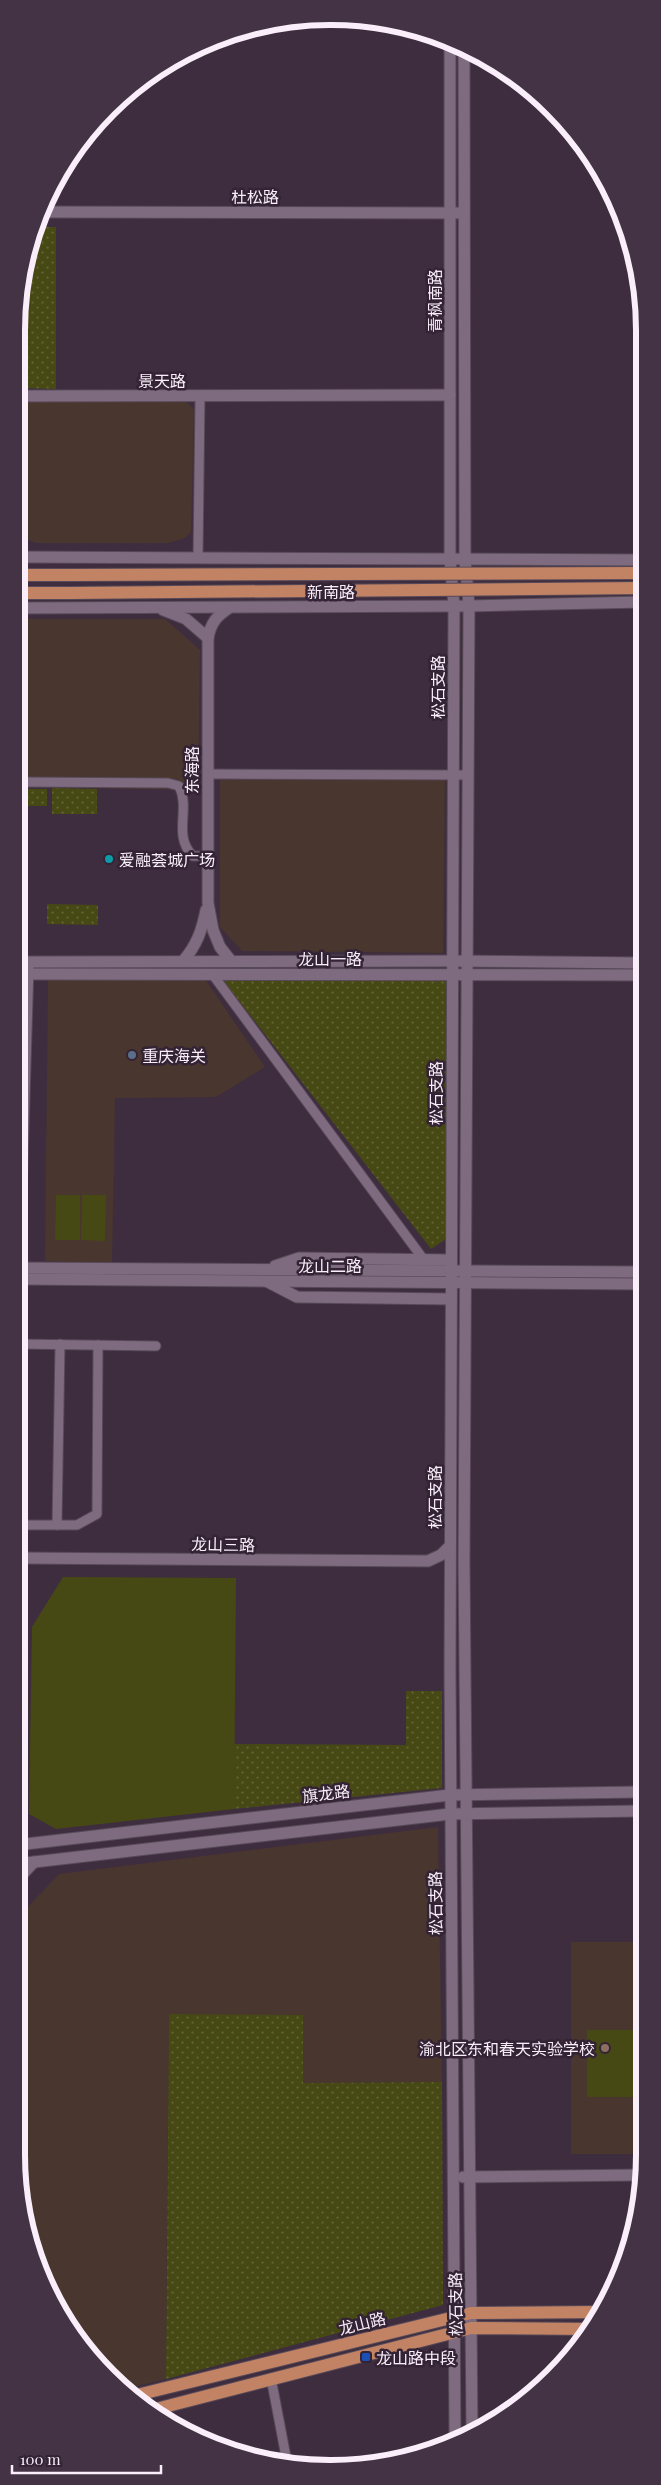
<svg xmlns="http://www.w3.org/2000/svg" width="661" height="2485" font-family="'Playfair Display','Noto Sans SC',serif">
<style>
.commercial{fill:#49362e}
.education{fill:#49362f}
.green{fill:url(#green-dots)}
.pitch{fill:#474914}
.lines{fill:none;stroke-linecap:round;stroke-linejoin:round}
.street-casing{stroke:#574958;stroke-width:11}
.secondary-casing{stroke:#574958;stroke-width:13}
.primary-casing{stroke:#574958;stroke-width:14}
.street{stroke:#7e6b7f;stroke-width:9}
.secondary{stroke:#7e6b7f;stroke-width:11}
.primary{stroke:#c28364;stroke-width:12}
.primary-bridge-casing{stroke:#574958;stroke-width:14;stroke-linecap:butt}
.primary-bridge{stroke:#c28364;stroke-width:12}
.culture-dot{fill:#0f9aa8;stroke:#332334;stroke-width:2}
.service-dot{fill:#5c6f8a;stroke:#332334;stroke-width:2}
.education-dot{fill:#8d6e63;stroke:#332334;stroke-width:2}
.transit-dot{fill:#1a4fb4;stroke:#332334;stroke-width:2}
.labels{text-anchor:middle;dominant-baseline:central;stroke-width:5;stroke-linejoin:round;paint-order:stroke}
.street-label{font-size:16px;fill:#f9eef9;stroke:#332334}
.poi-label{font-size:16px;fill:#f9eef9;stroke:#332334;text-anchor:start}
.rim{fill:none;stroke:#f9eef9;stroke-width:6}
</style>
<defs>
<pattern id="green-dots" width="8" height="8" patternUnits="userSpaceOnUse" patternTransform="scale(1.25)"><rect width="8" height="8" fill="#474914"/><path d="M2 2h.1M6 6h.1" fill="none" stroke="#626437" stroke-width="1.8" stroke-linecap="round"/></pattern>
</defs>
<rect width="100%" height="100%" fill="#3e2d3e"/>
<g class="commercial">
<path d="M 22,401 L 185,401 L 194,409 L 191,532 L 185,538 L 168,543 L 36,543 L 21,537 Z"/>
<path d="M 21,619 L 165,619 L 200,650 L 198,790 L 21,787 Z"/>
<path d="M 445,779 L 443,953 L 242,951 L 220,927 L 220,780 Z"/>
<path d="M 48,979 L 205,979 L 265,1067 L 216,1097 L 115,1098 L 112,1263 L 45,1261 Z"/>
<path d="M 32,2235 L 167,2235 L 166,2379 L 129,2388 L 94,2362 L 40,2274 Z"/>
</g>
<g class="education">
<path d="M 438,1827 L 442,2082 L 303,2083 L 169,2014 L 167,2235 L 32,2235 L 16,2154 L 17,1918 L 59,1874 Z"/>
<rect x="571" y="1942" width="68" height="212"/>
</g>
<g class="green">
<path d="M 40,227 L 56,227 L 56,389 L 22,388 L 22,269 Z"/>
<path d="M 52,788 L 97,789 L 97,814 L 52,814 Z"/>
<rect x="26" y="789" width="21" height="17"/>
<path d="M 47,904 L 98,905 L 98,925 L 47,924 Z"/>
<path d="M 223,980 L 448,980 L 446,1239 L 431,1249 Z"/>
<path d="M 406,1691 L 442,1691 L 442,1788 L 234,1809 L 234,1744 L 406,1745 Z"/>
<path d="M 169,2014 L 303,2015 L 303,2083 L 442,2082 L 443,2305 L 166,2379 Z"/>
</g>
<g class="pitch">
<path d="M 56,1195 L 80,1195 L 80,1240 L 55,1240 Z"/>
<path d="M 82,1195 L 106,1195 L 105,1241 L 81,1240 Z"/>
<path d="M 63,1577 L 236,1578 L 234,1809 L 56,1829 L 29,1814 L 32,1627 Z"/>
<rect x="587" y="2030" width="47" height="67"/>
</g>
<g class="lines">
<g class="street-casing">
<g id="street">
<path d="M 198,558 L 200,396"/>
<path d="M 208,774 L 467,775"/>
<path d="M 21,782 L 168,783 L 179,786 C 191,810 172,835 193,856 L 207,856"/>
<path d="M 213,975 L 424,1260"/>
<path d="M 19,1344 L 156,1346"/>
<path d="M 18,1525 L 77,1525 L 97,1514 L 98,1345"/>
<path d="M 57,1525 L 60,1344"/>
<path d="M 271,2378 L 287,2462"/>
</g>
</g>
<g class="secondary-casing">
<g id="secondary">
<path d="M 450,44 L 450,559 L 454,606 L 450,1670 L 455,2437"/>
<path d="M 464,49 L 465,559 L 469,606 L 464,1561 L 472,2428"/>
<path d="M 46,212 L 458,213"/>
<path d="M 22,396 L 450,395"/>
<path d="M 21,557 L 642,560"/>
<path d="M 21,608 L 469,606 L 642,602"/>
<path d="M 229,608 C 217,616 211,622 208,638 L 208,903 L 213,930 L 220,947 L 231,961"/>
<path d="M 163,610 L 186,619 L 208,638"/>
<path d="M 183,961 C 197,945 202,930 206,910"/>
<path d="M 20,962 L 452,961 L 641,963"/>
<path d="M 20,974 L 641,975"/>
<path d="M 19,1260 L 28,967"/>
<path d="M 275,1266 L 299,1258 L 451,1260"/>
<path d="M 19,1268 L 640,1272"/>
<path d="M 19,1279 L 640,1284"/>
<path d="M 268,1282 L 297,1297 L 451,1299"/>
<path d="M 18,1558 L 428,1561 L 441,1555 L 450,1546"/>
<path d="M 17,1845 L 450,1795 L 639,1792"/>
<path d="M 17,1864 L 450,1814 L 639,1811"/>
<path d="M 17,1880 L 34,1862"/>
<path d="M 463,2177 L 639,2175"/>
</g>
</g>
<g class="primary-casing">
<g id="primary">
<path d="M 21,575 L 70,575"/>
<path d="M 21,593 L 69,593"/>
<path d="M 137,2395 L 471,2313 L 599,2312"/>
<path d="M 156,2409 L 471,2328 L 592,2329"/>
</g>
</g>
<use href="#street" class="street"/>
<use href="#secondary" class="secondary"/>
<use href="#primary" class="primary"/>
<g class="primary-bridge-casing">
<g id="primary-bridge">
<path d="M 70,575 L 642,573"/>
<path d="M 69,593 L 642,588"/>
</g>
</g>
<use href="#primary-bridge" class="primary-bridge"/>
</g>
<circle class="culture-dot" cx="109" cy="859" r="5"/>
<circle class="service-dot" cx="132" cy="1055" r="5"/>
<circle class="education-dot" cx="605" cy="2048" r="5"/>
<rect class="transit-dot" x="361" y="2352" width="10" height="10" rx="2.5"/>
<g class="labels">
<g class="street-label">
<text x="255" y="196">杜松路</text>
<text transform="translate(434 301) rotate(-90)">青枫南路</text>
<text x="162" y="380">景天路</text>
<text x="331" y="591">新南路</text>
<text transform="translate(437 687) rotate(-90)">松石支路</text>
<text transform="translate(191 770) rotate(-90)">东海路</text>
<text x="330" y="958">龙山一路</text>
<text transform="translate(435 1093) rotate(-90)">松石支路</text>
<text x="330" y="1265">龙山二路</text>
<text transform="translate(434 1497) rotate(-90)">松石支路</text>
<text transform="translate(223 1544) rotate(1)">龙山三路</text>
<text transform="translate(326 1793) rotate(-7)">旗龙路</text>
<text transform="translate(435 1903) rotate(-91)">松石支路</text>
<text transform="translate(455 2304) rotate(-91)">松石支路</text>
<text transform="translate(362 2323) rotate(-14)">龙山路</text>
</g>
<g class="poi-label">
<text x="119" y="859">爱融荟城广场</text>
<text x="142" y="1055">重庆海关</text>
<text x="595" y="2048" text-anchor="end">渝北区东和春天实验学校</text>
<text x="376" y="2357">龙山路中段</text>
</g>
</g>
<path d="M0 0H661V2485H0ZM330 25H331A305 305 0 0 1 636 330V2155A305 305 0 0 1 331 2460H330A305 305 0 0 1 25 2155V330A305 305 0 0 1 330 25Z" fill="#433344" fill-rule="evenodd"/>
<path class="rim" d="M330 25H331A305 305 0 0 1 636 330V2155A305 305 0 0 1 331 2460H330A305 305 0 0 1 25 2155V330A305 305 0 0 1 330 25Z"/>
<path d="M12 2465v8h149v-8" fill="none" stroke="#f9eef9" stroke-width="2.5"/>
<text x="20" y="2465" font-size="15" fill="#f9eef9" stroke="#332334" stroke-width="4" paint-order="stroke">100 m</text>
</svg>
